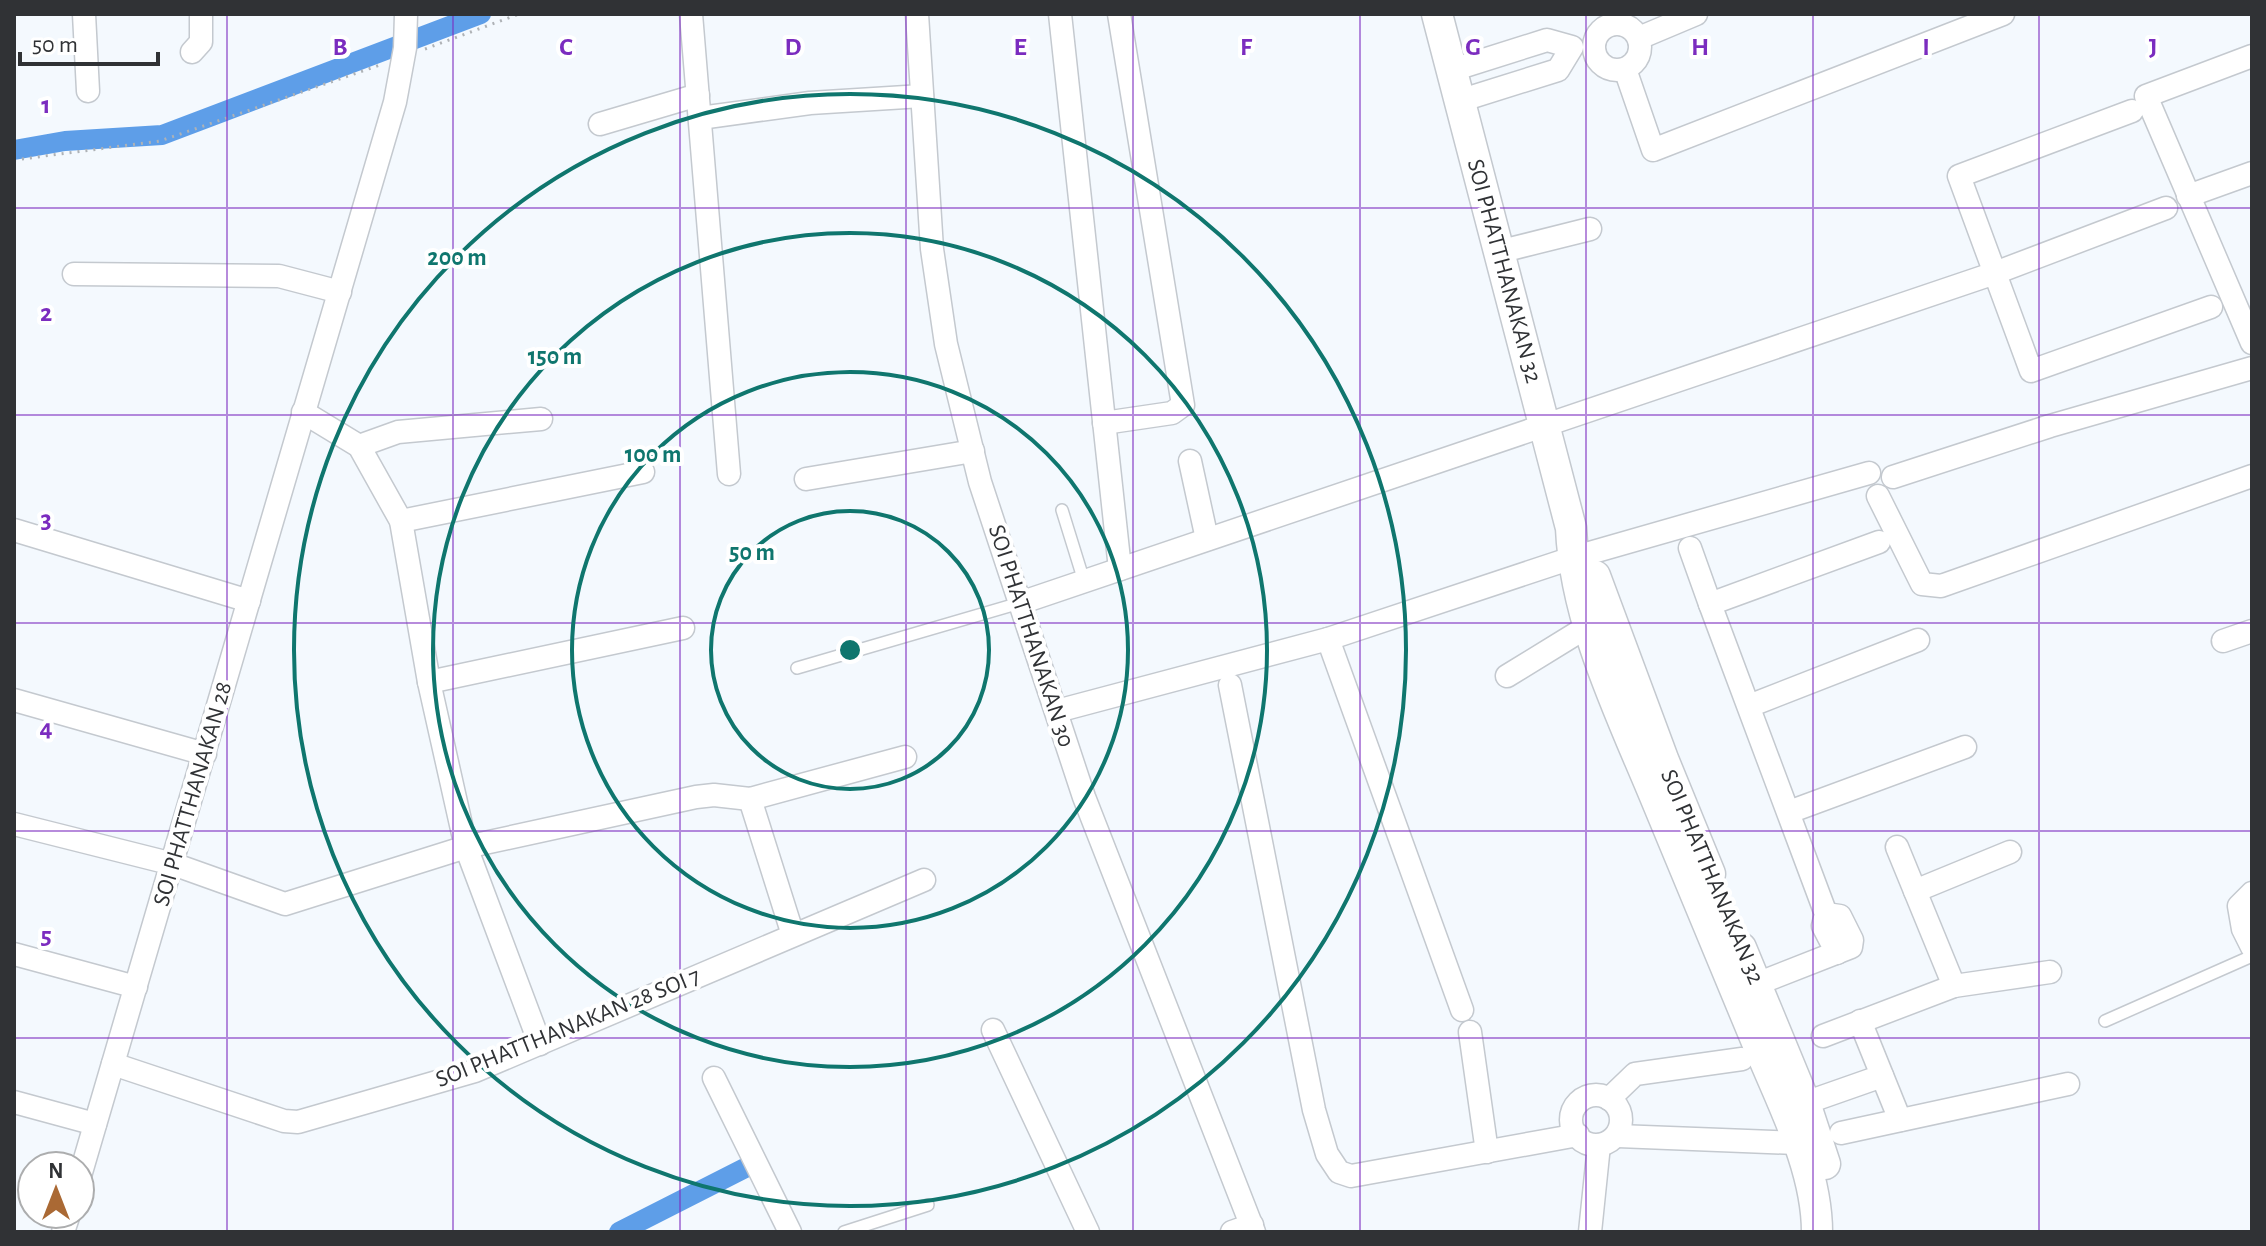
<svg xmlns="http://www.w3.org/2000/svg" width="2266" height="1246" font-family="'Alegreya Sans',sans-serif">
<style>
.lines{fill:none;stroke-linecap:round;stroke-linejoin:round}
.canal{stroke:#5e9ee8;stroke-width:20}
.lane-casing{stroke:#c4c9cf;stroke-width:14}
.street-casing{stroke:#c4c9cf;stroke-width:25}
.secondary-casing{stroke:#c4c9cf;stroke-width:33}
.path{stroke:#aeb2b6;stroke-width:3;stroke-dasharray:2 6;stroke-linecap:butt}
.lane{stroke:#fff;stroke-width:11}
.street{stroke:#fff;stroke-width:22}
.secondary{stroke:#fff;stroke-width:30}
.grid{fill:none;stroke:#7b2cbf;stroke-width:2;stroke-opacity:0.55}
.ring{fill:none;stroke:#0f766e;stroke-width:4}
.labels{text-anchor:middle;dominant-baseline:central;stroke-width:8;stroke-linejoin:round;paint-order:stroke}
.street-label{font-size:24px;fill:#303235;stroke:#fff}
.grid-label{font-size:26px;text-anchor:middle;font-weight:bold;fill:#7b2cbf;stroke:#fff;stroke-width:8;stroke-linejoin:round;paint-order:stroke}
.centre{fill:#0f766e;stroke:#fff;stroke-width:4}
.ring-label{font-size:24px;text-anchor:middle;font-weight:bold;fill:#0f766e;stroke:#fff;stroke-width:8;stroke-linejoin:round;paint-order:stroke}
</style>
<rect width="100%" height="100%" fill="#f4f9fe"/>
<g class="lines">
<g class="canal">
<path d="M 14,150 L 65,141 L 162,135 L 481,14"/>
<path d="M 619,1232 L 747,1167"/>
</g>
<g class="lane-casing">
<g id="lane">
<path d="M 1062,510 L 1084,581"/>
<path d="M 797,668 L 1020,603"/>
<path d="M 2105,1021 L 2252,956"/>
<path d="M 844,1232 L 928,1205"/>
</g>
</g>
<g class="street-casing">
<g id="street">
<path d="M 84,14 L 88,91"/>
<path d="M 691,14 L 729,474"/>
<path d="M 917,14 L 932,249 L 946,344 L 980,482 L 1084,797 L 1254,1232"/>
<path d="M 1060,14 L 1120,569"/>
<circle cx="1617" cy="47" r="23"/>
<path d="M 1639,38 L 1696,14"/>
<path d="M 192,52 L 201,42 L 201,14"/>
<path d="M 2252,56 L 2146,96 L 2252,343"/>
<path d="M 1625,69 L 1653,150 L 2003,14"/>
<path d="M 1452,70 L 1547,40 L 1572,47 L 1558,70 L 1459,101"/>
<path d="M 2132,111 L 1959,176 L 2031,371 L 2211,307"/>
<path d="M 700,118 L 810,103 L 922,96"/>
<path d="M 600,124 L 698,95"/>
<path d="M 2188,196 L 2252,173"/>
<path d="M 1498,252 L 1590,229"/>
<path d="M 74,274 L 279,276 L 340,292"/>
<path d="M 303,412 L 359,446 L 401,521 L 429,682 L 466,847 L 540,1044"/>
<path d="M 1104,423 L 1172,413 L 1183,405 L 1119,14"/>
<path d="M 359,446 L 398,432 L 541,419"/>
<path d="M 1190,461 L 1207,539"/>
<path d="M 1893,477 L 2050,426 L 2252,368"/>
<path d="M 806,479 L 973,451"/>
<path d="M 1878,496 L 1922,584 L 1941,586 L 2252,476"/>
<path d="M 401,521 L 643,472"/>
<path d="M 14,530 L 249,601"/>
<path d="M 1690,548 L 1710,604 L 1879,542"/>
<path d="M 1020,603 L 1995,273 L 2166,208"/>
<path d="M 1710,604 L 1826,914 L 1823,926 L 1837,953"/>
<path d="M 1328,639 L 1462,1010"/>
<path d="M 2223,641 L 2252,631"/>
<path d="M 1507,676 L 1590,625"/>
<path d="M 429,682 L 683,628"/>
<path d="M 1230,685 L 1314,1110 L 1327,1154 L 1339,1172 L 1351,1176 L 1578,1135"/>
<path d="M 14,700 L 205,754"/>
<path d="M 1749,706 L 1918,640"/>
<path d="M 1057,711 L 1328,639 L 1572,558 L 1869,473"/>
<path d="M 750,799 L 793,935"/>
<path d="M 1789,812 L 1965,747"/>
<path d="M 14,824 L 173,864 L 285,904 L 466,847 L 696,797 L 714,795 L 750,799 L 905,757"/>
<path d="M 1897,847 L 1954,986"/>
<path d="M 1915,891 L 2010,852"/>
<path d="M 2252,893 L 2239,906 L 2243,929 L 2252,947"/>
<path d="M 14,954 L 136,987"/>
<path d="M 1744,989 L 1851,947 L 1852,940 L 1840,916 L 1826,914"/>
<path d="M 1860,1021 L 1900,1120"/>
<path d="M 993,1030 L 1088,1232"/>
<path d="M 1470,1032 L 1487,1152"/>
<path d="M 1823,1036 L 1954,986 L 2050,972"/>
<path d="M 113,1064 L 284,1121 L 298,1122 L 475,1071 L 924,880"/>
<path d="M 714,1078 L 790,1232"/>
<circle cx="1596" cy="1120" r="25"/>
<path d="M 1609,1099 L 1635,1074 L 1742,1059"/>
<path d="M 14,1102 L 95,1124"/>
<path d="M 1805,1103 L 1882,1076"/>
<path d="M 1841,1133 L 2068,1084"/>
<path d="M 1618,1136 L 1796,1143"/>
<path d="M 80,1176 L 395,102 L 405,48 L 406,14"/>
<path d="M 63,1232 L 69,1214"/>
<path d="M 1232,1232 L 1252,1225"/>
<path d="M 1590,1232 L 1599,1145"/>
</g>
</g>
<g class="secondary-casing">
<g id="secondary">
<path d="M 1437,14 L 1571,528 C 1575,620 1619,710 1654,794 C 1689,878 1724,963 1759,1047 C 1783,1105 1817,1169 1817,1232"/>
<path d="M 1595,576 L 1663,759 L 1710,874"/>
<path d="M 1741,948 L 1805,1103 L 1825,1164"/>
</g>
</g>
<g class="path">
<path d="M 425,49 L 519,14"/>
<path d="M 14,160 L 160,141 L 380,65"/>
</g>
<use href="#lane" class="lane"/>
<use href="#street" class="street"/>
<use href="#secondary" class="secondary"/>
</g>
<path class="grid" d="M 227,14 L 227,1232M 453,14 L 453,1232M 680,14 L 680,1232M 906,14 L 906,1232M 1133,14 L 1133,1232M 1360,14 L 1360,1232M 1586,14 L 1586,1232M 1813,14 L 1813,1232M 2039,14 L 2039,1232M 14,208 L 2252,208M 14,415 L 2252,415M 14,623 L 2252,623M 14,831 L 2252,831M 14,1038 L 2252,1038"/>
<g class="ring">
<circle cx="850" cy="650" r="139"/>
<circle cx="850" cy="650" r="278"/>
<circle cx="850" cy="650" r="417"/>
<circle cx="850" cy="650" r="556"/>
</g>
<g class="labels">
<g class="street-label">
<text transform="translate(1504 271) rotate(75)">SOI PHATTHANAKAN 32</text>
<text transform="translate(1031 636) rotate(72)">SOI PHATTHANAKAN 30</text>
<text transform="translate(193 794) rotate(-74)">SOI PHATTHANAKAN 28</text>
<text transform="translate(1712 877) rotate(67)">SOI PHATTHANAKAN 32</text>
<text transform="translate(568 1028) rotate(-22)">SOI PHATTHANAKAN 28 SOI 7</text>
</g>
</g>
<g class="grid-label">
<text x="340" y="55">B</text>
<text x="566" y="55">C</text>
<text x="793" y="55">D</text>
<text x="1020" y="55">E</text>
<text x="1246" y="55">F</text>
<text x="1473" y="55">G</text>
<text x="1700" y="55">H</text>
<text x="1926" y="55">I</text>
<text x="2153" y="55">J</text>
<text x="46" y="113">1</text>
<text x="46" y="321">2</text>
<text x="46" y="528">3</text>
<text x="46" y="736">4</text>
<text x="46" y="944">5</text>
</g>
<circle cx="850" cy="650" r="12" class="centre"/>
<g class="ring-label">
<text x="457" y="265">200 m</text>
<text x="555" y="364">150 m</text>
<text x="653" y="462">100 m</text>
<text x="752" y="560">50 m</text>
</g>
<rect width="2266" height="1246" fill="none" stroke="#303235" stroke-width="32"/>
<g transform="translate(56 1190)"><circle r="38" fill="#ffffff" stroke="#acadae" stroke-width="2"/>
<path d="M0-6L14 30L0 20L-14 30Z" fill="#aa6934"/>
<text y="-12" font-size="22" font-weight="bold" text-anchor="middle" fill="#303235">N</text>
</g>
<path d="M20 52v12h138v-12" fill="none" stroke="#303235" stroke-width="4"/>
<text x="32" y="52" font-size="24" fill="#303235" stroke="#ffffff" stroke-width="6" paint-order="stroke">50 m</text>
</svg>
